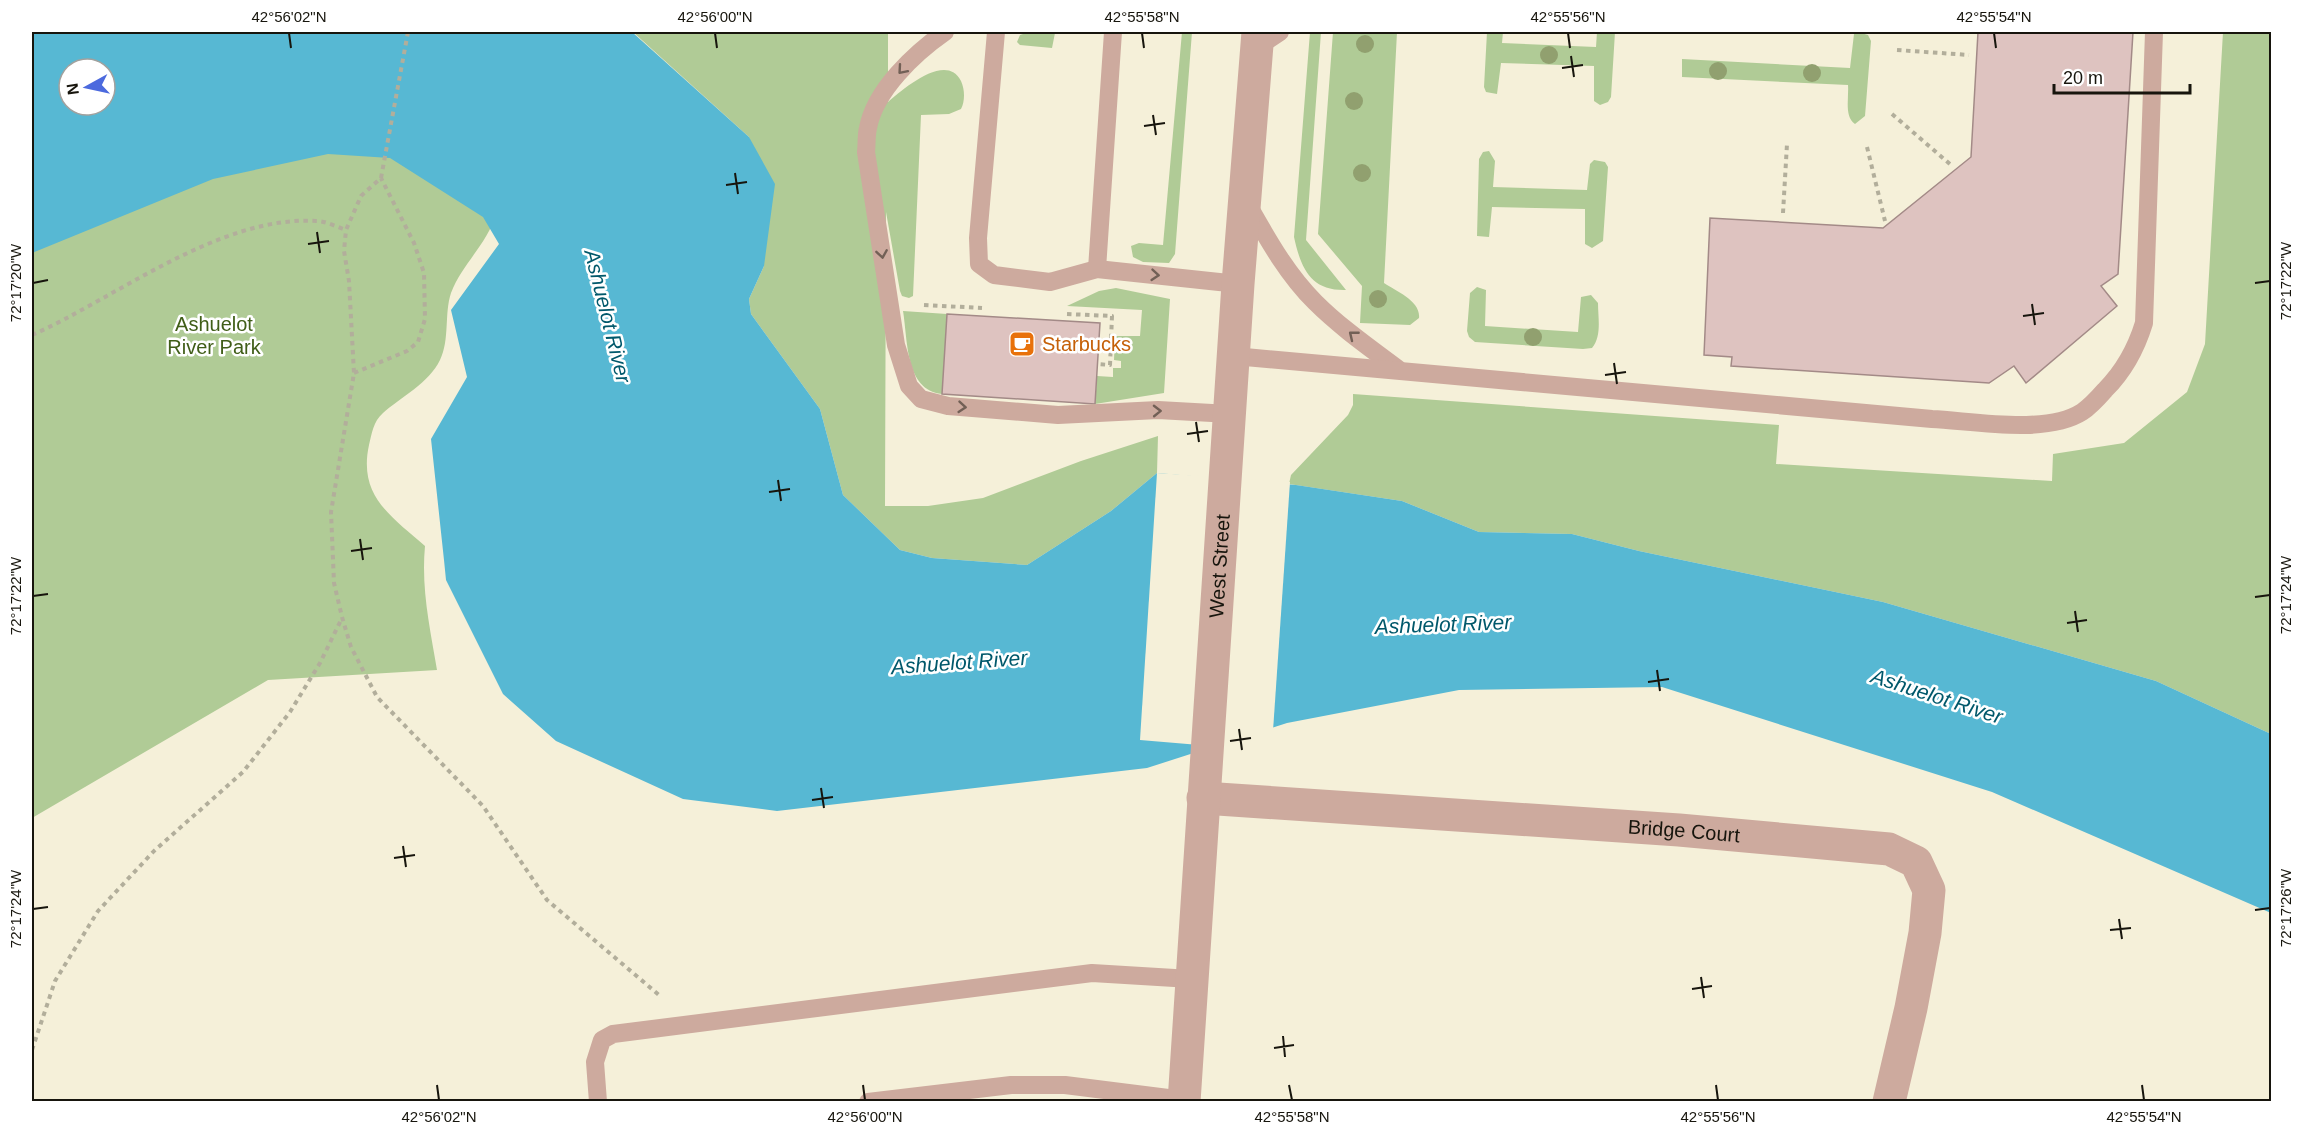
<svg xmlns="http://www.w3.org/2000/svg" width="2303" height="1133" font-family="Helvetica,sans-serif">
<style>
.green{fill:#b0cb96}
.water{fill:#57b8d3;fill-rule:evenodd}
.pier{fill:#f5f0d9}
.building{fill:#dec3c0;stroke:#a38a87;stroke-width:1.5}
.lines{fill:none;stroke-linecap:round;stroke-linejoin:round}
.path{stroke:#b2ae9b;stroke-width:4;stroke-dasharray:4.5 4.5;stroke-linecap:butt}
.service{stroke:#cdaa9e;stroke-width:18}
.minor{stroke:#cdaa9e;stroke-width:33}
.tertiary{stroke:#cdaa9e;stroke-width:33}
.tree{fill:#91a06f}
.oneway{stroke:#726056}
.ticks{fill:none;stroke:#17150d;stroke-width:2}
.labels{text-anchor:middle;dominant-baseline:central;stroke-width:5;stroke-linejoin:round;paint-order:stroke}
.park-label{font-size:20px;fill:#405e18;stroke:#fff}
.food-label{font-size:20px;fill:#c56008;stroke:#fff;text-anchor:start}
.street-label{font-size:20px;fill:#17150d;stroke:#fff}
.water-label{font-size:21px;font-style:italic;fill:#00586b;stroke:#fff}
.neatline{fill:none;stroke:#17150d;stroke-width:2}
.ticks-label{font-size:15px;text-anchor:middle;fill:#17150d}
</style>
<rect width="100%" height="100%" fill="#f5f0d9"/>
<g class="green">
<path d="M 633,32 L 888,32 L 888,102 C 901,91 946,51 961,81 C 965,90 965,101 961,109 L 949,114 L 921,115 L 913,296 L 909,298 L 902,296 L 900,291 L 886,212 L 885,506 L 928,506 L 983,498 L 1081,461 L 1158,436 L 1157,473 L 1111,511 L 1027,565 L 932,558 L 900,550 L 843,495 L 820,409 L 751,314 L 749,299 L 764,266 L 749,137 Z"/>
<path d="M 1029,32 L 1093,32 L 1092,34 L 1055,33 L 1052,48 L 1020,45 L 1017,42 L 1020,35 Z"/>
<path d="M 1182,32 L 1192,32 L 1175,254 L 1169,263 L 1143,262 L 1133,257 L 1131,246 L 1139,243 L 1163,245 Z"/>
<path d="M 1310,32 L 1321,32 L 1306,240 L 1346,290 C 1311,291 1301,269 1294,237 Z"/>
<path d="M 1333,32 L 1397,32 L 1384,283 C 1396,291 1421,301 1419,318 L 1410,325 L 1360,323 L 1362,286 L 1318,234 Z"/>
<path d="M 1487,32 L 1503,32 L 1502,43 L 1596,47 L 1597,32 L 1615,32 L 1611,97 L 1608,102 L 1600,105 L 1594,101 L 1594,66 L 1501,63 L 1497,94 L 1486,92 L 1484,87 Z"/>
<path d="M 2223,32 L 2271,32 L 2271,734 L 2156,681 L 1883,602 L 1639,551 L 1572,534 L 1479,532 L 1402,501 L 1289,484 L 1291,475 L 1348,415 L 1353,405 L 1353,394 L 1779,425 L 1776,464 L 2052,481 L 2053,454 L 2124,443 L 2187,392 L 2205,344 Z"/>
<path d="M 1861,33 L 1868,35 L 1871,41 L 1865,116 L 1855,124 C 1844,116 1849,98 1848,85 L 1682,77 L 1682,59 L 1850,68 L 1854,34 Z"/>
<path d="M 359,113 L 496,214 C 488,243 462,264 451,293 C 444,314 450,339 440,360 C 429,383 401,397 383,413 C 373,422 372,433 369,445 C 358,496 391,516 425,546 C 421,589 430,628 437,670 L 268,680 L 32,818 L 32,209 Z"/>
<path d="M 1489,151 L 1495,161 L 1493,187 L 1587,190 L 1590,164 L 1594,160 L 1605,162 L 1608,167 L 1603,241 L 1592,248 L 1585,244 L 1585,209 L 1492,207 L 1489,237 L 1477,236 L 1479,159 L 1483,152 Z"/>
<path d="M 1477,287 L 1486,290 L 1485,326 L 1578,332 L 1581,297 L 1591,295 L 1598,303 C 1598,318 1602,336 1592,348 L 1583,349 L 1475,342 L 1469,337 L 1467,331 L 1470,293 Z"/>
<path d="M 1116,288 L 1170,299 L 1164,393 L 1095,404 L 1097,376 L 1113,377 L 1113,368 L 1121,368 L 1121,361 L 1114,360 L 1115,336 L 1140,336 L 1142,310 L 1067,306 L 1099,291 Z"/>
<path d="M 903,311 L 947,314 L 942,394 C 905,390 908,341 903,311 Z"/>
</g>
<path class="water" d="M 32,32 L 632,32 L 749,137 L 775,184 L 764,266 L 749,299 L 751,314 L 820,409 L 843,495 L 900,550 L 932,558 L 1027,565 L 1111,511 L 1157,473 L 1296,485 L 1402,501 L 1479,532 L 1572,534 L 1639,551 L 1883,602 L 2156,681 L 2271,734 L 2271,913 L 1992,792 L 1662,687 L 1459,690 L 1287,723 L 1147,768 L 777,811 L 683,799 L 556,741 L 503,694 L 446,580 L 444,560 L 431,439 L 467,377 L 451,310 L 499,244 L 483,217 L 390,158 L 328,154 L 213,179 L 32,253 ZM 69,69 L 105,69 L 105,105 L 69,105 Z"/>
<path class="pier" d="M 1157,473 L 1290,482 L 1273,731 L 1223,747 L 1140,740 Z"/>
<g class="building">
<path d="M 1978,32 L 2133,32 L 2118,274 L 2101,286 L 2117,306 L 2026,383 L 2014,366 L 1989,383 L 1731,366 L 1732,357 L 1704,355 L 1710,218 L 1883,228 L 1971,157 Z"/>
<path d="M 947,314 L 1100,323 L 1095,404 L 942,394 Z"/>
</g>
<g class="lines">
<g class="path">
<path d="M 408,32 L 381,178 L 361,196 L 346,230 L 344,251 L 349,281 L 354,373 L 331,512 L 334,583 L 342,617 L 351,647 L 377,697 L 483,806 L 547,900 L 659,995"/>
<path d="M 1897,50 L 1969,55"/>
<path d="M 1892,114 L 1951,165"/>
<path d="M 1867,147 L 1885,221"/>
<path d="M 1783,213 L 1787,144"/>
<path d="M 924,305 L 982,308"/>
<path d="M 1067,314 L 1112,316 L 1110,365 L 1097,364"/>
<path d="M 32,335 C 116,298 220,215 316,221 C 326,221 337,227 346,230"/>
<path d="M 354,373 L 407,351 L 418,342 L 425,319 L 424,273 L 414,243 L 381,178"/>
<path d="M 32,1050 L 55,981 L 98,911 L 154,851 L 243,772 L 290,712 L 320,663 L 342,618"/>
</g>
<g class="service">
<path d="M 945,32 C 915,53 875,90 868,128 C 866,136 867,144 866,152 L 896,345 L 909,386 L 921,399 L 948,406 L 1058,415 L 1158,410 L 1230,414"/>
<path d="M 996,32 L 978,238 L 979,264 L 994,275 L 1050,282 L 1097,269 L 1238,284"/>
<path d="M 1256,48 L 1280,32"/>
<path d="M 1247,203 C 1267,238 1286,273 1315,302 C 1340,327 1370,348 1398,369"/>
<path d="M 1097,269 L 1113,32"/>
<path d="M 1234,356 L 1932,419 C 1973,421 2046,435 2082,412 C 2091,406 2098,398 2105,390 C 2125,370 2136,349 2144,323 L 2154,32"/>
<path d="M 598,1102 L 595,1062 L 602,1040 L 613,1034 L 1092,973 L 1191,979"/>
<path d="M 868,1102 L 1011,1085 L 1065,1085 L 1184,1100"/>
</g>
<path class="minor" id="s1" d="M 1203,798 L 1679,830 L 1889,849 L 1916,862 L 1929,890 L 1925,933 L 1911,1008 L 1889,1102"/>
<path class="tertiary" id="s2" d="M 1184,1102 L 1238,284 L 1258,32"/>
</g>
<g class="tree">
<circle cx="1365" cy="44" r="9"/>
<circle cx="1549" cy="55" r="9"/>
<circle cx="1718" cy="71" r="9"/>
<circle cx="1812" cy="73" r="9"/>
<circle cx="1354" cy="101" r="9"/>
<circle cx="1362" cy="173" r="9"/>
<circle cx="1378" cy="299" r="9"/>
<circle cx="1533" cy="337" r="9"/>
</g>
<defs><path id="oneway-chevron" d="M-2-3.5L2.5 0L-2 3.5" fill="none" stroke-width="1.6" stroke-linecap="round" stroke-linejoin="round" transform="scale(1.5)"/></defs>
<g class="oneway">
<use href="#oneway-chevron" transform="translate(902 70) rotate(131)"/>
<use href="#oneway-chevron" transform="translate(882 254) rotate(81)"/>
<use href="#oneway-chevron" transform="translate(1155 275) rotate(5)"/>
<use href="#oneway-chevron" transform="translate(1353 335) rotate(-141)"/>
<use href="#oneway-chevron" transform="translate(962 407) rotate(5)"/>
<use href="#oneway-chevron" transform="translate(1157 411) rotate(-1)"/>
</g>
<path class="ticks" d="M 289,33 L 291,48M 715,33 L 717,48M 1142,33 L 1144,48M 1568,33 L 1570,48M 1994,33 L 1996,48M 1571,56 L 1574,77M 1562,68 L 1583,65M 1153,115 L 1156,135M 1144,126 L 1165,123M 735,173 L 738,194M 726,185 L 747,182M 317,232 L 320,253M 308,244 L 329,241M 33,283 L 48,280M 2255,283 L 2270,281M 2032,304 L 2035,325M 2023,316 L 2044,313M 1614,363 L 1617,384M 1605,375 L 1626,372M 1196,422 L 1199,442M 1187,434 L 1208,431M 778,480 L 781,501M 769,492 L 790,489M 360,539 L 363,560M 351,551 L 372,548M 33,596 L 48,594M 2255,597 L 2270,595M 2075,611 L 2078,632M 2067,623 L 2087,620M 1657,670 L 1660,691M 1648,682 L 1669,679M 1239,729 L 1242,750M 1230,741 L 1251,738M 821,788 L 824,808M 812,800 L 833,797M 403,846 L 406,867M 394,858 L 415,855M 33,909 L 48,907M 2255,910 L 2270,908M 2119,919 L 2122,939M 2110,930 L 2131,928M 1701,977 L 1704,998M 1692,989 L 1712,986M 1283,1036 L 1285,1057M 1274,1048 L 1294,1045M 437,1085 L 439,1100M 863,1085 L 865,1100M 1289,1085 L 1292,1100M 1716,1085 L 1718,1100M 2142,1085 L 2144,1100"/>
<defs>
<g id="cafe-square" transform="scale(1.35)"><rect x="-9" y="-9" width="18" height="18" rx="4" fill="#e8710a" stroke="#fff"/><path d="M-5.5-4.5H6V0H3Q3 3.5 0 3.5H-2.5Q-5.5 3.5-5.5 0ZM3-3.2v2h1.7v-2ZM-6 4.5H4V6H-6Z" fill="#fff"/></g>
</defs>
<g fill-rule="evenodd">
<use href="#cafe-square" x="1022" y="344"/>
</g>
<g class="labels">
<g class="park-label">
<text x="214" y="324">Ashuelot<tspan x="214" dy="23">River Park</tspan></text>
</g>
<g class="food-label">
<text x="1042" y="344">Starbucks</text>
</g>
<g class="street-label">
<text stroke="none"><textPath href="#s2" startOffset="537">West Street</textPath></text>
<text stroke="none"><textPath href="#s1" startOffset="482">Bridge Court</textPath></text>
</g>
<g class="water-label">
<text transform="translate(608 316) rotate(76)">Ashuelot River</text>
<text transform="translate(1443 624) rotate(-2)">Ashuelot River</text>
<text transform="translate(959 662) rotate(-4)">Ashuelot River</text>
<text transform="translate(1937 696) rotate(18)">Ashuelot River</text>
</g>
</g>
<rect width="2303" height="1133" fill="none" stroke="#ffffff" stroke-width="66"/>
<g transform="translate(87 87) rotate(262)"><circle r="28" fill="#ffffff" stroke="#a2a19e" stroke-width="1.5"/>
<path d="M0-4.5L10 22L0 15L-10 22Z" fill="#4c6ade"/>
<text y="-9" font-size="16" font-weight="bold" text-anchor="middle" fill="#17150d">N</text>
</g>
<path d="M2054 84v9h136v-9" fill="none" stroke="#17150d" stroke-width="3"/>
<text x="2063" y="84" font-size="18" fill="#17150d" stroke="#ffffff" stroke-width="4.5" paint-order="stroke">20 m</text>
<rect x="33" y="33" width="2237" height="1067" class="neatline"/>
<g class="ticks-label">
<text x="289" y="22">42°56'02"N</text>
<text x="715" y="22">42°56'00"N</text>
<text x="1142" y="22">42°55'58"N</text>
<text x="1568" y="22">42°55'56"N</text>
<text x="1994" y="22">42°55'54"N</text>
<text transform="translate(2286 281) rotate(-90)" y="5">72°17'22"W</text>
<text transform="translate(16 283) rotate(-90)" y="5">72°17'20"W</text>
<text transform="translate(2286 595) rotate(-90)" y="5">72°17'24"W</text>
<text transform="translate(16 596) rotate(-90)" y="5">72°17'22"W</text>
<text transform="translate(2286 908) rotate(-90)" y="5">72°17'26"W</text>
<text transform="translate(16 909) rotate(-90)" y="5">72°17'24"W</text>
<text x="439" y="1122">42°56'02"N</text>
<text x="865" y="1122">42°56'00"N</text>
<text x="1292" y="1122">42°55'58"N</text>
<text x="1718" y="1122">42°55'56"N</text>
<text x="2144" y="1122">42°55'54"N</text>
</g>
</svg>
